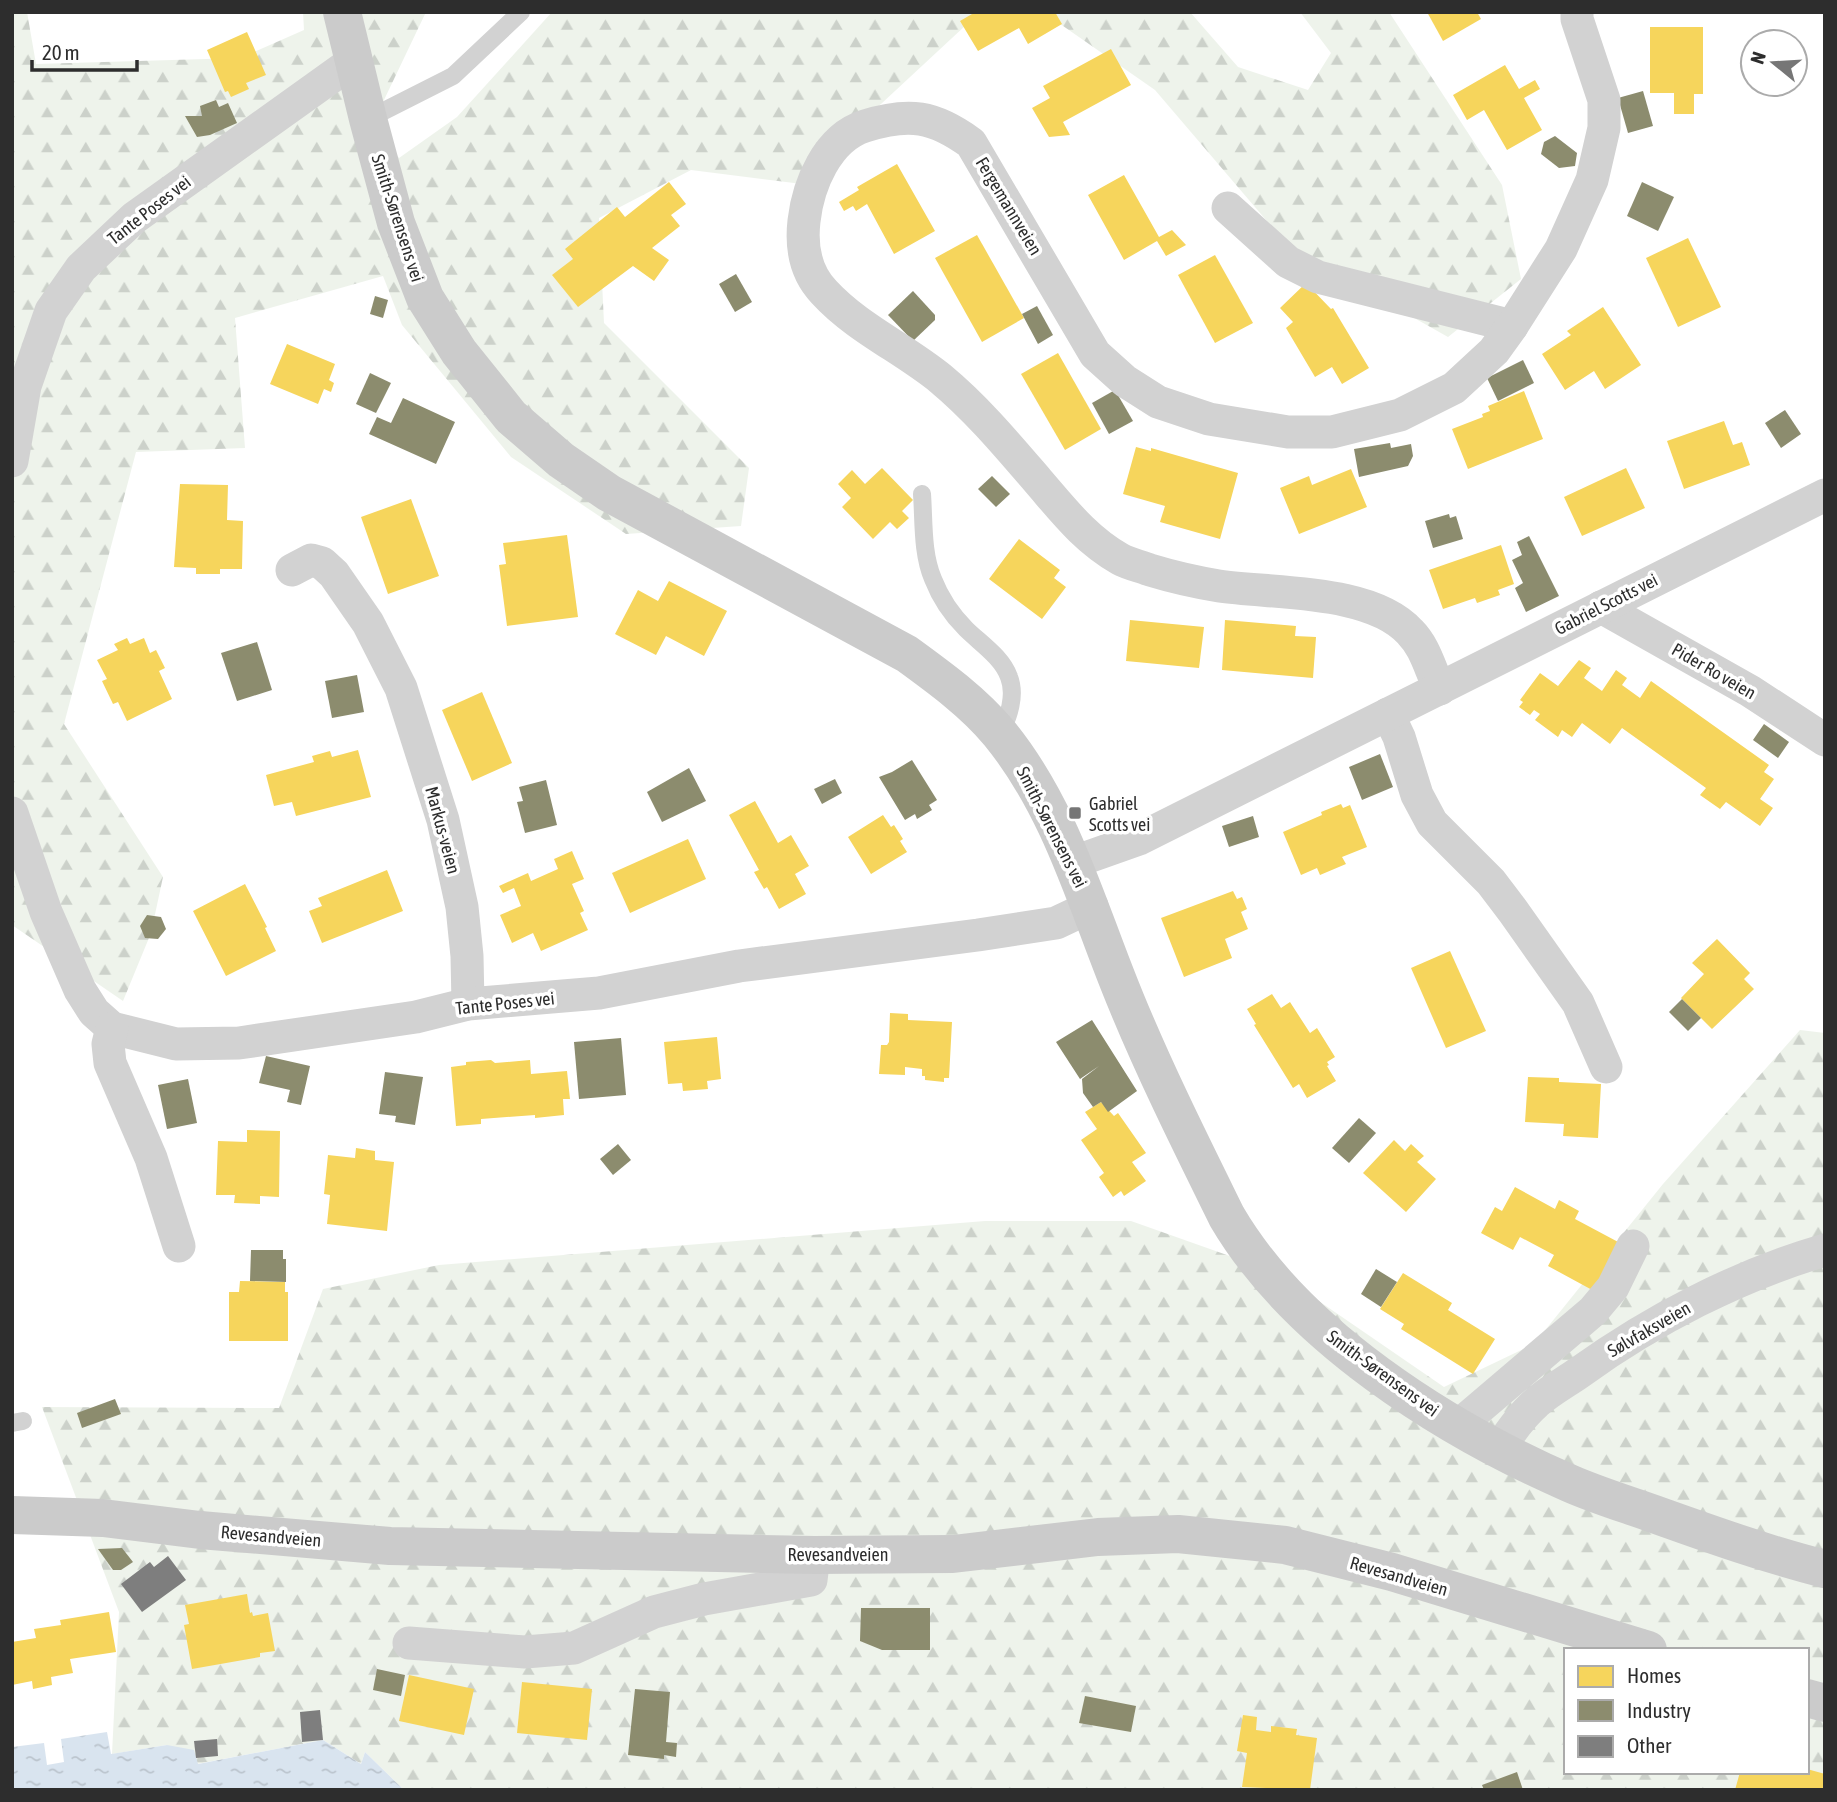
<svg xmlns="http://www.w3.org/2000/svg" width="1837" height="1802" font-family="'Asap Condensed',sans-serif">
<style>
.forest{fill:url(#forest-firs);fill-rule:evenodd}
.water{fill:url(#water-ripples)}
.homes{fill:#f6d55c}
.industry{fill:#8c8c6e}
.building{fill:#7e7e7e}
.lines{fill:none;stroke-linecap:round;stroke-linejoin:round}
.lane{stroke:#d2d2d2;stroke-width:18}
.street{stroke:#d2d2d2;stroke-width:33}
.secondary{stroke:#cbcbcb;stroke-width:38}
.poi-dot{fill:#767676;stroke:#fff;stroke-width:2.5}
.labels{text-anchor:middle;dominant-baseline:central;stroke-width:7;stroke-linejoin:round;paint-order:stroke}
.street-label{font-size:18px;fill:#2d2d2d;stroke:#fff}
.poi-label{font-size:18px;fill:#2d2d2d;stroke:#fff;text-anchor:start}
</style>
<defs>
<pattern id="forest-firs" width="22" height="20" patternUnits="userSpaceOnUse" patternTransform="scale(1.75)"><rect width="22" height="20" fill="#eef3eb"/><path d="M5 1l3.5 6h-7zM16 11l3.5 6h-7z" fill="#ccd1ca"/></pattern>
<pattern id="water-ripples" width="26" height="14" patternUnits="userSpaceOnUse" patternTransform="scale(1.75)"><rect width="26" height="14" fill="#d9e4ef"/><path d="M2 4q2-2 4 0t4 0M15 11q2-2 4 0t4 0" fill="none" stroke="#bbc4cd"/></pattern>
</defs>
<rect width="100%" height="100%" fill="#fff"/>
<g class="forest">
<path d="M 12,12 L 27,12 L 36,64 L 240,58 L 304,30 L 303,12 L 426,12 L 373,123 L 399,158 L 457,117 L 552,12 L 980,12 L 867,117 L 802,184 L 691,170 L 599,218 L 604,323 L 749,468 L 741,526 L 626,534 L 511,457 L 402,325 L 383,276 L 235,318 L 245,448 L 136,452 L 64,724 L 163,877 L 151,933 L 123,1001 L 12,925 Z"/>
<path d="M 1043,12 L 1190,12 L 1238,67 L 1308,90 L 1331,53 L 1300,12 L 1389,12 L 1502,185 L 1521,279 L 1448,337 L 1290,248 L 1155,90 Z"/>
<path d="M 1800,1030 L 1825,1033 L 1825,1790 L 404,1790 L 365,1752 L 361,1764 L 323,1740 L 197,1764 L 167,1745 L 112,1754 L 119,1612 L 42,1407 L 279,1408 L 323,1289 L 439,1265 L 985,1221 L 1131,1221 L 1278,1273 L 1444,1387 L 1534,1344 L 1663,1184 ZM 1566,1650 L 1807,1650 L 1807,1772 L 1566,1772 Z"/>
</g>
<path class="water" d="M 107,1732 L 111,1754 L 167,1745 L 194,1750 L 198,1764 L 323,1740 L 361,1764 L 365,1752 L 404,1790 L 12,1790 L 12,1747 L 44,1743 L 47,1765 L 64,1762 L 61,1739 Z"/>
<g class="homes">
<path d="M 971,12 L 1055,12 L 1062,24 L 1028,44 L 1019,28 L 978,51 L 960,21 L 972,14 Z"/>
<path d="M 1427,12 L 1477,12 L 1481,19 L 1443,41 Z"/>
<path d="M 1650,27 L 1703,27 L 1703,94 L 1694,94 L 1694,114 L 1674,114 L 1674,93 L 1650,93 Z"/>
<path d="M 247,32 L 266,75 L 246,83 L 249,89 L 231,97 L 228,91 L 225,92 L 207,50 Z"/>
<path d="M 1111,49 L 1131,85 L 1063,122 L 1070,135 L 1049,137 L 1032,108 L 1050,98 L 1043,86 Z"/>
<path d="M 1505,65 L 1519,89 L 1535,80 L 1540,89 L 1524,98 L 1542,130 L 1507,150 L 1484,110 L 1467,120 L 1453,95 Z"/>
<path d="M 897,164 L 935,231 L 894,254 L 867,204 L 856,211 L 853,206 L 844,211 L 839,202 L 859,190 L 857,187 Z"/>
<path d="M 1124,175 L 1159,237 L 1172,230 L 1186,245 L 1166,256 L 1157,241 L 1124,260 L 1088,195 Z"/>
<path d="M 669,182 L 686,204 L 671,215 L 680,226 L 652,248 L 669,260 L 654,281 L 633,266 L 578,307 L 552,275 L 573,259 L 565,249 L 617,207 L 625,217 Z"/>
<path d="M 977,235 L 1024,318 L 982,342 L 935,258 Z"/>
<path d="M 1688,238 L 1721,307 L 1678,327 L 1646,258 Z"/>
<path d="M 1215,255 L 1253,323 L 1215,343 L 1178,275 Z"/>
<path d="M 1306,283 L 1331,309 L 1333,308 L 1369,368 L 1342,384 L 1332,367 L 1315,377 L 1286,328 L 1293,322 L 1280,308 Z"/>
<path d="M 1603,307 L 1641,365 L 1605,389 L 1594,371 L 1565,390 L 1542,354 L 1571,335 L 1567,331 Z"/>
<path d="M 287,344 L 335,364 L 329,380 L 334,383 L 331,392 L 324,389 L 318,404 L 270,384 Z"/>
<path d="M 1058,353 L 1101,429 L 1065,450 L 1021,374 Z"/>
<path d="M 1524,391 L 1543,439 L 1468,469 L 1452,429 L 1483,417 L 1482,414 L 1490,411 L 1488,406 Z"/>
<path d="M 1724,421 L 1733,445 L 1742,442 L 1750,465 L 1684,489 L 1667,441 Z"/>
<path d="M 1136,447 L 1151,451 L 1151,448 L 1238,473 L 1220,539 L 1160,522 L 1165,506 L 1123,494 Z"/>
<path d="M 882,468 L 913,500 L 902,511 L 909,518 L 897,529 L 890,522 L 873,539 L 842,507 L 851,498 L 838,484 L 852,470 L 865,484 Z"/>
<path d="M 1626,468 L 1645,508 L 1582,536 L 1564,497 Z"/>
<path d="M 1351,469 L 1367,507 L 1299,534 L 1280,488 L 1309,476 L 1312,485 Z"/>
<path d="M 180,484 L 228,485 L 227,520 L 243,521 L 242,569 L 220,569 L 220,574 L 196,574 L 196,568 L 174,567 Z"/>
<path d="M 411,499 L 439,576 L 388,594 L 361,517 Z"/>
<path d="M 567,535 L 578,617 L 507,626 L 499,565 L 506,564 L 503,543 Z"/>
<path d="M 1019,539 L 1060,570 L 1054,578 L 1066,587 L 1042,619 L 989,579 Z"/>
<path d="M 1501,545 L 1514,584 L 1498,590 L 1500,595 L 1477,603 L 1475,598 L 1443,609 L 1429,570 Z"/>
<path d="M 669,581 L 727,611 L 704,656 L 666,636 L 656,655 L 615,634 L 638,590 L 658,601 Z"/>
<path d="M 1130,620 L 1204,627 L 1199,668 L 1126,661 Z"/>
<path d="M 1225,620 L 1296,626 L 1295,636 L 1316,637 L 1313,678 L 1222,670 Z"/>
<path d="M 127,638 L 130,644 L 144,638 L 150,653 L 156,650 L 165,668 L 159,671 L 172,699 L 127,721 L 118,702 L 113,704 L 102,681 L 107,679 L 97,660 L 118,650 L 114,644 Z"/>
<path d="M 1579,660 L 1591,668 L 1584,678 L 1602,691 L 1616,670 L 1627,678 L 1622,685 L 1640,698 L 1651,681 L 1769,765 L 1764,772 L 1774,779 L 1760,799 L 1773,808 L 1760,826 L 1726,802 L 1720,809 L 1700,795 L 1706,788 L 1622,728 L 1610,744 L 1582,723 L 1572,737 L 1562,730 L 1558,737 L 1535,720 L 1540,714 L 1534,710 L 1530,715 L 1519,707 L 1523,702 L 1520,700 L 1540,673 L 1558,686 Z"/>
<path d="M 482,692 L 512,763 L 472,781 L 442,710 Z"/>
<path d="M 358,750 L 371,797 L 296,816 L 292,802 L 274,806 L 266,775 L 314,762 L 312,756 L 330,751 L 332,757 Z"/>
<path d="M 755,801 L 778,843 L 791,835 L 809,866 L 795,874 L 806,894 L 779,909 L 767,887 L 764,889 L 754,872 L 759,870 L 729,815 Z"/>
<path d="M 1341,804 L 1343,808 L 1350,805 L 1367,847 L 1342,857 L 1346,864 L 1320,875 L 1317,868 L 1301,875 L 1283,832 L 1322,815 L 1321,812 Z"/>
<path d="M 883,815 L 891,827 L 894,825 L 903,839 L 900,841 L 907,852 L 871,874 L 848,837 Z"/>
<path d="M 688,839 L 706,879 L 630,913 L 612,873 Z"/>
<path d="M 572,851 L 584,879 L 572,884 L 584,911 L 580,913 L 588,930 L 541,951 L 533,933 L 512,943 L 500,915 L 521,906 L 514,888 L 503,893 L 499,886 L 528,873 L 531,881 L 558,869 L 554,859 Z"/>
<path d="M 387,870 L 403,911 L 322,943 L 309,911 L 322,906 L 318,898 Z"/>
<path d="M 245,884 L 267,927 L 265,928 L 276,951 L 226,976 L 193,911 Z"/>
<path d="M 1233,891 L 1237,899 L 1242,897 L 1247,909 L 1241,912 L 1248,929 L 1225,939 L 1232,958 L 1184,977 L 1161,918 Z"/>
<path d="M 1717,939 L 1750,973 L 1744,979 L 1754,989 L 1712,1029 L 1681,998 L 1704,974 L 1692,963 Z"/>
<path d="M 1450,951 L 1486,1031 L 1446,1048 L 1411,968 Z"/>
<path d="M 1272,994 L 1281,1008 L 1290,1002 L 1310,1033 L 1317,1028 L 1335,1057 L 1327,1062 L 1329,1065 L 1327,1066 L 1336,1081 L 1307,1098 L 1299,1084 L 1293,1088 L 1254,1025 L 1256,1024 L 1247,1009 Z"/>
<path d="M 890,1013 L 908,1014 L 908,1020 L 952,1022 L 949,1078 L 944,1078 L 944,1082 L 925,1080 L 925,1076 L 922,1076 L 922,1069 L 905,1067 L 905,1075 L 879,1074 L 881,1045 L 887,1045 L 889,1042 Z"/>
<path d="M 717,1037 L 721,1079 L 707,1081 L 708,1089 L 683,1091 L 682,1083 L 668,1084 L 664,1042 Z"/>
<path d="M 491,1060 L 495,1063 L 530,1060 L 531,1074 L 567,1071 L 570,1099 L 563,1099 L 564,1115 L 535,1118 L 535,1115 L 481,1119 L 481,1124 L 456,1126 L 451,1067 L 466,1065 L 466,1062 Z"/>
<path d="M 1528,1077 L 1559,1078 L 1559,1082 L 1601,1084 L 1598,1138 L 1563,1136 L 1564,1124 L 1525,1122 Z"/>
<path d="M 1101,1102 L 1114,1116 L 1118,1113 L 1146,1153 L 1132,1162 L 1146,1181 L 1124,1196 L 1121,1191 L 1113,1197 L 1099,1177 L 1104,1173 L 1081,1140 L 1097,1129 L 1085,1112 Z"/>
<path d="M 247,1130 L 280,1131 L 279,1197 L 260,1196 L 260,1204 L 234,1203 L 235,1195 L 216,1195 L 218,1141 L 247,1142 Z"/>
<path d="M 1394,1140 L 1405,1151 L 1411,1144 L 1424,1156 L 1417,1162 L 1436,1179 L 1406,1212 L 1363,1173 Z"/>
<path d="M 356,1148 L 375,1151 L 375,1160 L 394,1162 L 387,1231 L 327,1224 L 330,1195 L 324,1194 L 328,1155 L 355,1158 Z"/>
<path d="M 1515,1187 L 1555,1209 L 1559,1200 L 1579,1211 L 1575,1219 L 1620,1243 L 1594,1291 L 1548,1266 L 1554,1255 L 1520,1237 L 1513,1250 L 1481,1233 L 1495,1207 L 1502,1211 Z"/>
<path d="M 1403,1273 L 1452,1303 L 1448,1310 L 1495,1339 L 1473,1374 L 1401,1329 L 1404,1324 L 1380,1309 Z"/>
<path d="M 240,1281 L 285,1282 L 285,1292 L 288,1292 L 288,1341 L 229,1341 L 229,1292 L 239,1292 Z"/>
<path d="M 247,1594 L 250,1613 L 252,1612 L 253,1616 L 268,1613 L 275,1651 L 260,1653 L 260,1657 L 192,1669 L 184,1625 L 189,1624 L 185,1605 Z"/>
<path d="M 109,1612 L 116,1652 L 70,1659 L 73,1673 L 51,1677 L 52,1685 L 33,1689 L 32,1681 L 12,1685 L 12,1642 L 36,1638 L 34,1629 L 61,1625 L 60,1620 Z"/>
<path d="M 409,1675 L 474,1689 L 464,1735 L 399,1721 Z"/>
<path d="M 522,1682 L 592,1689 L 587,1740 L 517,1733 Z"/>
<path d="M 1243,1715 L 1257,1717 L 1256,1730 L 1271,1732 L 1271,1726 L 1297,1729 L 1296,1735 L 1317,1738 L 1310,1790 L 1242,1787 L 1247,1753 L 1237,1751 Z"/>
<path d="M 1807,1769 L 1825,1774 L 1825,1790 L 1735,1790 L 1740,1772 L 1807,1772 Z"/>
</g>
<g class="industry">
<path d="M 1643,91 L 1653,126 L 1628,133 L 1618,98 Z"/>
<path d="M 216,100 L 219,107 L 228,103 L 237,123 L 210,135 L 197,137 L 185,116 L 202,116 L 200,106 Z"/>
<path d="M 1555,136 L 1577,153 L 1575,166 L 1559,168 L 1541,154 L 1544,142 Z"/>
<path d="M 1642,182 L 1674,197 L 1658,231 L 1627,216 Z"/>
<path d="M 736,274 L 752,302 L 735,312 L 719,284 Z"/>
<path d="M 913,291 L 935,315 L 935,320 L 913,341 L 888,315 Z"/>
<path d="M 375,296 L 388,300 L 383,318 L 370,314 Z"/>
<path d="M 1037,306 L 1053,335 L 1038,344 L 1022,314 Z"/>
<path d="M 1523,360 L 1534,383 L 1498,401 L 1487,378 Z"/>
<path d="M 370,373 L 391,383 L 376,413 L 356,404 Z"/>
<path d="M 1115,390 L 1133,421 L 1109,434 L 1092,403 Z"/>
<path d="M 403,398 L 455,422 L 436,464 L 369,434 L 377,417 L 391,423 Z"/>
<path d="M 1785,410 L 1801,434 L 1781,448 L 1765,423 Z"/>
<path d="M 1390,443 L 1391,448 L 1411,444 L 1413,456 L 1408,466 L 1359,477 L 1354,449 Z"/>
<path d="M 992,476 L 1010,494 L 996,507 L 978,489 Z"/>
<path d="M 1449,514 L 1450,518 L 1456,516 L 1463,539 L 1433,548 L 1425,521 Z"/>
<path d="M 1529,536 L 1559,596 L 1526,612 L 1515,588 L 1523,583 L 1512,560 L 1522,555 L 1517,542 Z"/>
<path d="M 257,642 L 272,690 L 237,701 L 221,653 Z"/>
<path d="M 357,675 L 364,712 L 332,718 L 325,681 Z"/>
<path d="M 1764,724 L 1789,742 L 1778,758 L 1753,740 Z"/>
<path d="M 1380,754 L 1393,787 L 1362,800 L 1349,767 Z"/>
<path d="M 912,760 L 937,800 L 929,805 L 932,810 L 917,819 L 915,814 L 905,820 L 879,777 L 892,772 Z"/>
<path d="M 689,768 L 706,801 L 662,822 L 647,792 Z"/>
<path d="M 835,779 L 842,793 L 822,804 L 814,789 Z"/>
<path d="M 546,780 L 557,825 L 525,833 L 517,802 L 523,801 L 519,787 Z"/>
<path d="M 1253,816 L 1259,837 L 1229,847 L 1222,826 Z"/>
<path d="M 147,915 L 161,917 L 166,929 L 158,939 L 145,938 L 140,926 Z"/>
<path d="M 1682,999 L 1701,1018 L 1688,1031 L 1669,1012 Z"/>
<path d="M 1092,1020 L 1137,1091 L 1108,1112 L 1101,1102 L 1093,1107 L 1083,1093 L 1082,1079 L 1099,1066 L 1080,1079 L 1056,1042 Z"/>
<path d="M 621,1038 L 626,1095 L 579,1099 L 574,1042 Z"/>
<path d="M 266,1056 L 310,1066 L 301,1105 L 287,1102 L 290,1090 L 259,1083 Z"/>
<path d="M 385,1072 L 423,1077 L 415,1125 L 395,1122 L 396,1116 L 379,1114 Z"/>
<path d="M 188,1079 L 197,1123 L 167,1129 L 158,1085 Z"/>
<path d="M 1359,1118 L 1376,1133 L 1349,1163 L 1332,1148 Z"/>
<path d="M 618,1144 L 631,1160 L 613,1175 L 600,1159 Z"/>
<path d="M 251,1250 L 283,1250 L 283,1259 L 286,1259 L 286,1282 L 250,1281 Z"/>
<path d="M 1376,1269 L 1397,1282 L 1381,1307 L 1361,1294 Z"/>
<path d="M 115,1399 L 121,1414 L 82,1428 L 77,1413 Z"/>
<path d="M 122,1548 L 133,1562 L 121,1570 L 113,1570 L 98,1549 Z"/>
<path d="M 861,1608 L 930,1608 L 930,1650 L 882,1650 L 860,1641 Z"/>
<path d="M 377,1669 L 405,1675 L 401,1696 L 373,1690 Z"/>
<path d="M 635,1689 L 670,1692 L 666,1742 L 677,1743 L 676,1757 L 664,1755 L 664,1759 L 628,1755 Z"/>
<path d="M 1085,1696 L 1136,1706 L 1131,1732 L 1079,1723 Z"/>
<path d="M 1517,1772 L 1523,1790 L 1484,1790 L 1482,1785 Z"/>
</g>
<g class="building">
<path d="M 168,1556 L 186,1580 L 142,1612 L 121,1584 L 150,1562 L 154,1567 Z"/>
<path d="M 320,1710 L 323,1740 L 302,1742 L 300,1712 Z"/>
<path d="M 217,1739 L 218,1756 L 196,1758 L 194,1741 Z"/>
</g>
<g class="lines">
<g class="lane">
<path d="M 368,119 L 453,76 L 521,12"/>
<path d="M 922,494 C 924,522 922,553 933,579 C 940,597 952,615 966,629 C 980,643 1002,657 1009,677 C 1016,695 1009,718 999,734"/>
<path d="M 12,1423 L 23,1421"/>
</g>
<g class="street">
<path d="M 1228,208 L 1288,262 L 1318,277 L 1512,326"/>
<path d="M 12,461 L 25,386 L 51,311 L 81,268 L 134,218 L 355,60"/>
<path d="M 292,570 L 311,560 L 322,563 L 334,574 L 368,623 L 401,688 L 443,820 L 462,907 L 467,956 L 468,1004"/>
<path d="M 1601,607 L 1750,691 L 1825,740"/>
<path d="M 1440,689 C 1430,670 1426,648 1410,632 C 1371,589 1274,594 1219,586 C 1195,582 1173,577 1150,570 C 1140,566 1129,564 1120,559 C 1085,539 1064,511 1038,481 C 1007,445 977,409 941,379 C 903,348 857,328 824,292 C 805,272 801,247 804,221 C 808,185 827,138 865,126 C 909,112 934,116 971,143 L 1095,354 L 1125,381 L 1158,402 L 1209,419 L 1288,432 L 1332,432 L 1400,415 L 1454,388 L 1494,351 L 1512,326 L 1561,249 L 1592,180 L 1604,128 L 1604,100 L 1577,19 L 1577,12"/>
<path d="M 1388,714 L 1399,737 L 1417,795 L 1432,823 L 1491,882 L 1513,911 L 1578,1003 L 1606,1067"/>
<path d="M 12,813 L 46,912 L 80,990 L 94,1012 L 112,1028 L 176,1044 L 239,1043 L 416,1017 L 468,1004 L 599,993 L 739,966 L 978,935 L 1056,923 L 1092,906"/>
<path d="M 1074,862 L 1139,839 L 1825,495"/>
<path d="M 112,1028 L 108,1044 L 110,1063 L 151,1158 L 179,1246"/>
<path d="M 1458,1426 L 1593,1311 L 1613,1287 L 1633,1246"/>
<path d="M 1499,1449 C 1510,1432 1521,1416 1536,1403 C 1549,1391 1566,1382 1580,1372 C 1652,1320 1739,1275 1825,1250"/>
<path d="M 409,1643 L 525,1652 L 574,1648 L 654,1612 L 704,1599 L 811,1580 L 814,1555"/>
</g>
<g class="secondary">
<path d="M 342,12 L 368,119 L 396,223 L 425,298 L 459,352 L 511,417 L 561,460 L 609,493 L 907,654 C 940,678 973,702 999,733 C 1063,811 1088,910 1126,1001 C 1156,1074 1192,1146 1227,1217 C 1297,1336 1445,1429 1569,1483 C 1596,1495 1626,1504 1654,1514 C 1710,1534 1766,1554 1825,1569"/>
<path d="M 12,1515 L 103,1518 L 200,1530 L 390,1546 L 814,1555 L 953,1554 L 1098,1537 L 1178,1534 L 1285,1545 L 1392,1572 L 1648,1650"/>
<path d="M 1807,1698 L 1825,1703"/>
</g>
</g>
<rect class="poi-dot" x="1068" y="806" width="14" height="14" rx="3.5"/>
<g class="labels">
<g class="street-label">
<text transform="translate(1009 206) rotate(59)">Fergemannveien</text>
<text transform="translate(149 210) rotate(-38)">Tante Poses vei</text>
<text transform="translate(398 218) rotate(72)">Smith-Sørensens vei</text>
<text transform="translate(1606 604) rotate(-27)">Gabriel Scotts vei</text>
<text transform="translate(1714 671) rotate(30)">Pider Ro veien</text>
<text transform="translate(1052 827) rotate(63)">Smith-Sørensens vei</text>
<text transform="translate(443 830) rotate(75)">Markus-veien</text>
<text transform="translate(505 1003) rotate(-6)">Tante Poses vei</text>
<text transform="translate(1649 1329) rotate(-30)">Sølvfaksveien</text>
<text transform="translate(1383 1373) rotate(36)">Smith-Sørensens vei</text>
<text transform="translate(271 1536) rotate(5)">Revesandveien</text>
<text x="838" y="1554">Revesandveien</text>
<text transform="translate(1399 1576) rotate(16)">Revesandveien</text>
</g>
<g class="poi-label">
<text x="1089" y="803">Gabriel<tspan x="1089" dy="21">Scotts vei</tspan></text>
</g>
</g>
<rect width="1837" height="1802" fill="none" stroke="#2d2d2d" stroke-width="28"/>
<rect x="1564" y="1648" width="245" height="126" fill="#ffffff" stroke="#ababab" stroke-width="2"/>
<rect x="1578" y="1666" width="35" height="21" fill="#f6d55c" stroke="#ababab" stroke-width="2"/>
<text x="1627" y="1683" font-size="21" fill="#2d2d2d">Homes</text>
<rect x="1578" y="1700" width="35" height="21" fill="#8c8c6e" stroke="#ababab" stroke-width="2"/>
<text x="1627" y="1718" font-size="21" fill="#2d2d2d">Industry</text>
<rect x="1578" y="1736" width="35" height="21" fill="#7e7e7e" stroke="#ababab" stroke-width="2"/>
<text x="1627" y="1753" font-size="21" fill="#2d2d2d">Other</text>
<g transform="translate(1774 63) rotate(288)"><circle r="33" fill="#ffffff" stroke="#ababab" stroke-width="2"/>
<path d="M0-5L12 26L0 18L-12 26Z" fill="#767676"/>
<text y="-10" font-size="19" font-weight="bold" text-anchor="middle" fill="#2d2d2d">N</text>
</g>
<path d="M32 60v10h105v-10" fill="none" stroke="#2d2d2d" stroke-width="3.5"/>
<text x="42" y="60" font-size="21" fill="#2d2d2d" stroke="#ffffff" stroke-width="5" paint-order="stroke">20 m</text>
</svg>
